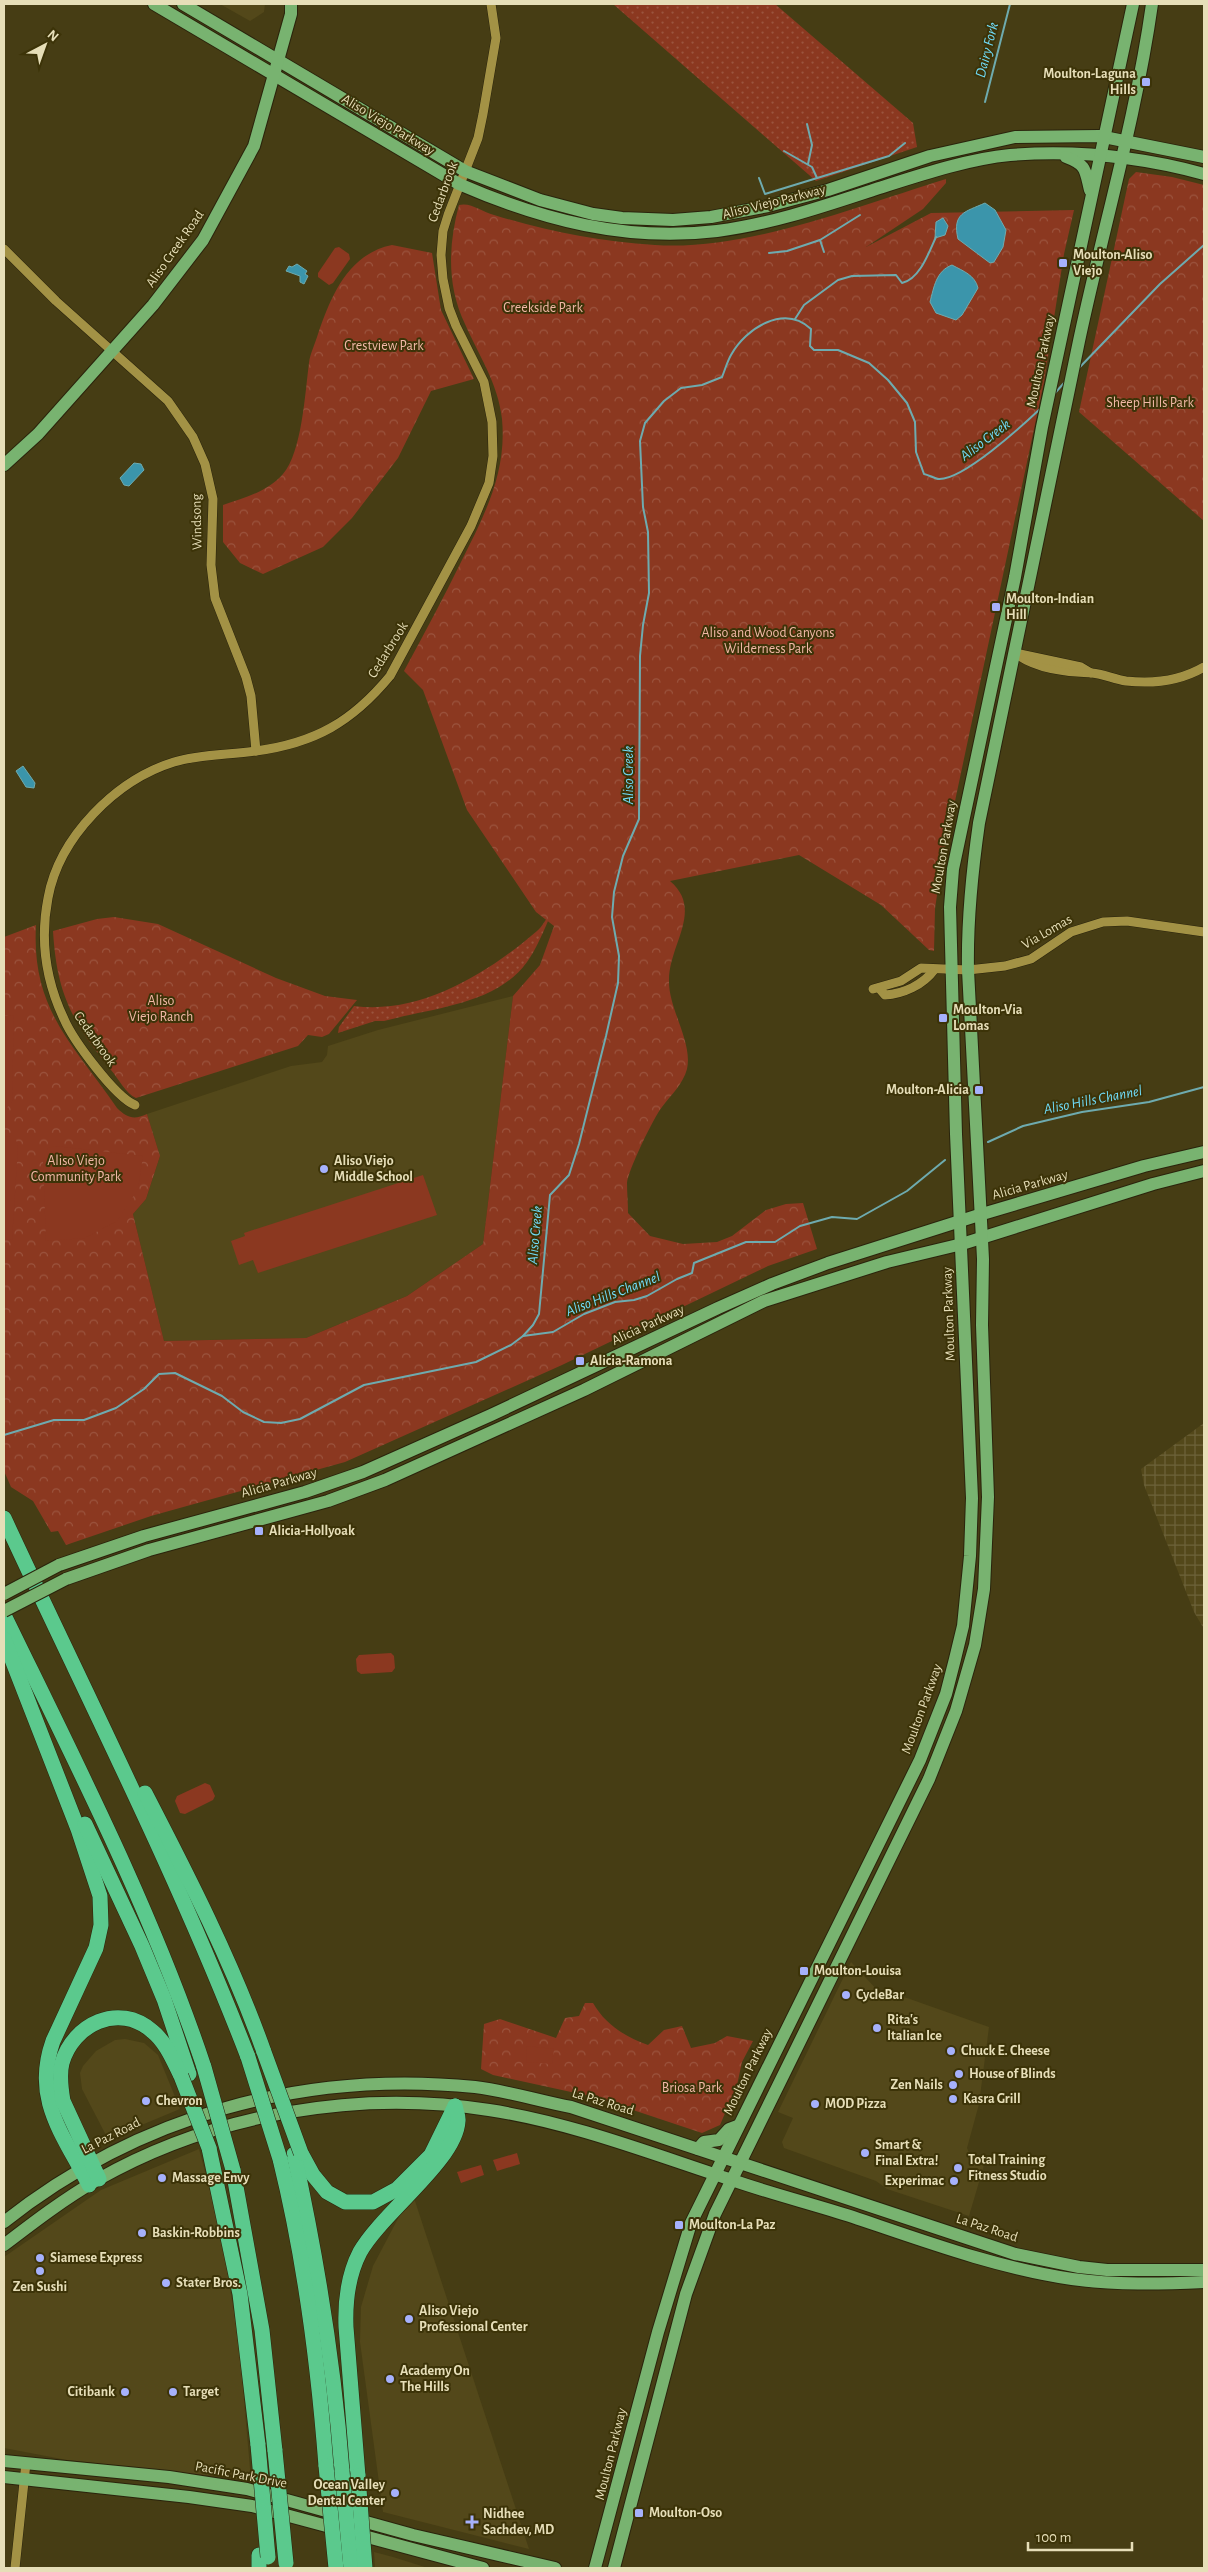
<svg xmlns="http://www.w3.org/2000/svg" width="1208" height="2572" font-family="'Alegreya Sans',sans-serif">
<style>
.built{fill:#53481a}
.industrial{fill:url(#industrial-grid)}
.grass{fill:url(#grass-dots)}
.forest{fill:url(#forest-crowns)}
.garden{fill:#8b3820}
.water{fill:#3b95ab;stroke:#6eabaf}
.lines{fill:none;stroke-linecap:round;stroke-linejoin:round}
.stream{stroke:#6eabaf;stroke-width:2}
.minor-casing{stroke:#2a240c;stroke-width:10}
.major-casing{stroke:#2a240c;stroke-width:14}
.highway-casing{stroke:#2a240c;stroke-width:16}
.minor{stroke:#a39245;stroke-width:9}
.major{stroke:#78b370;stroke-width:12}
.highway{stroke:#5bc98d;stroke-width:15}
.major-bridge-casing{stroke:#2a240c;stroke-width:14;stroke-linecap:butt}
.highway-bridge-casing{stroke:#2a240c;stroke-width:16;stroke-linecap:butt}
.major-bridge{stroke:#78b370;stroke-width:12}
.highway-bridge{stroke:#5bc98d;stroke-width:15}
.poi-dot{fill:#a6b1fc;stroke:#3c3308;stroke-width:2}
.labels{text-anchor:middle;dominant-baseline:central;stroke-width:4;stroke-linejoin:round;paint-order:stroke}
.poi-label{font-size:14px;font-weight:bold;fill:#e6deb8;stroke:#3c3308;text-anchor:start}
.street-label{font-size:14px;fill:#e6deb8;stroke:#3c3308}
.park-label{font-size:14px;fill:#f2b8a7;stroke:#3c3308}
.water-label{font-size:15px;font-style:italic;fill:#70ddfa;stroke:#3c3308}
</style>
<defs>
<pattern id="industrial-grid" width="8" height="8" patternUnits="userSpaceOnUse" patternTransform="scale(1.25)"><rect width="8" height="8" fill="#53481a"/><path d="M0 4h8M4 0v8" fill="none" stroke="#6c6239"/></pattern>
<pattern id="grass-dots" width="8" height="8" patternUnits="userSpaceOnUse" patternTransform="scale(1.25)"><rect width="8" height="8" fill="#8b3820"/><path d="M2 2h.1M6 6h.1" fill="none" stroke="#9b543e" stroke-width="1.8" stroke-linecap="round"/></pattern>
<pattern id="forest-crowns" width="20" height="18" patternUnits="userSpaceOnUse" patternTransform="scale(1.25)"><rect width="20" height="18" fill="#8b3820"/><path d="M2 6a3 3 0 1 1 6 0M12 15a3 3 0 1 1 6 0" fill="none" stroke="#9b543e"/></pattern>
</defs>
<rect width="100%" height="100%" fill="#463d14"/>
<g class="built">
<path d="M 220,4 L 265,4 L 264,12 L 250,21 Z"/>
<path d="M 513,996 L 483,1244 L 407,1296 L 306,1338 L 164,1341 L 133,1214 L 146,1199 L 160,1156 L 147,1114 L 291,1066 L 322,1062 L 327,1055 L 328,1046 L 378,1030 Z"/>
<path d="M 851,1962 L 879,1992 L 907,1998 L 989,2027 L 979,2104 L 967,2148 L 972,2160 L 984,2165 L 969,2216 L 887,2189 L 876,2181 L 784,2148 L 782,2142 L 793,2118 L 778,2112 Z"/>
<path d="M 125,2039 L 144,2043 L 158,2055 L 180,2109 L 108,2139 L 82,2089 L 80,2073 L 83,2066 L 96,2051 L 115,2040 Z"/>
<path d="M 199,2149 L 220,2228 L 239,2343 L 251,2480 L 67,2460 L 4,2448 L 4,2257 L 101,2190 Z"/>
<path d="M 414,2198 L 529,2549 L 383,2512 L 360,2342 L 361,2307 L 373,2266 L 403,2209 Z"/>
<path d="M 374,2552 L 393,2557 L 428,2568 L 375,2568 Z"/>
</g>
<path class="industrial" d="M 1204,1423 L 1204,1629 L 1194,1612 L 1144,1485 L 1141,1469 Z"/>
<g class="grass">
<path d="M 613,4 L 775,4 L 913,123 L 917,147 L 816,181 Z"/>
<path d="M 551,914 C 545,928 536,950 527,962 C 496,1005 432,1008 384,1021 L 375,1021 L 338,1033 L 339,1027 L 354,1006 C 421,1015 488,973 537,931 C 543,926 545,919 551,914 Z"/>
</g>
<g class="forest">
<path d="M 1136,172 L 1172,177 L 1204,185 L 1204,521 L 1079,412 L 1129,179 Z"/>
<path d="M 946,179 L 946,183 L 923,209 L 866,247 L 931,213 L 1074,210 L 1064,254 L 1044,382 L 941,867 L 935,909 L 934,951 L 929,950 L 881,905 L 799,855 L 670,881 C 704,910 669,944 669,980 C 668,1008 693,1042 687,1069 C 683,1084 671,1095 662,1107 C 654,1117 628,1170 627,1183 C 627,1193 628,1203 628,1213 L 650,1236 L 683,1244 L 717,1242 L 732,1236 L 766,1210 L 786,1204 L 803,1203 L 817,1249 L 768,1266 L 562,1365 L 345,1462 L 151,1516 L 66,1545 L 58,1531 L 51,1532 L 33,1501 L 11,1487 L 4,1471 L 4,937 L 36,925 C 31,1010 74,1045 117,1108 C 127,1118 134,1120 147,1114 L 160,1156 L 146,1199 L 133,1214 L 164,1341 L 306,1338 L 407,1296 L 483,1244 L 513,996 L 540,965 L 554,926 L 536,912 L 467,810 L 423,690 L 404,671 C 424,634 444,597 462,560 C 485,514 507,472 502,419 C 498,383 479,356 465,324 C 447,286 448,246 459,205 C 471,202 482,212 494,215 C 547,231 599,242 655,245 C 747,251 858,206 946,179 Z"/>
<path d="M 392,245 L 432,253 L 441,310 L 474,379 L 431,391 L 398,458 L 352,518 L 323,547 L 263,574 L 240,563 L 223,542 L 223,505 C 246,497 267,492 283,474 C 302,452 305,393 309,363 C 310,354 315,344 318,334 C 331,296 348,254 392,245 Z"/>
<path d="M 114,917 L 158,924 L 276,978 L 325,996 L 357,1000 L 329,1034 L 322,1037 L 308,1035 L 298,1046 L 136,1098 C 126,1094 118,1078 111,1070 C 72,1021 57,995 53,931 L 97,919 Z"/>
<path d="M 585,2003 L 593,2003 C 605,2024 625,2037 648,2045 L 664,2030 L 682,2026 L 691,2048 L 715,2043 L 727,2036 L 753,2041 L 742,2062 L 737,2085 L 720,2125 L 702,2133 L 594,2097 L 493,2075 L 481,2069 L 484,2024 L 500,2019 L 556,2038 L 565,2018 L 579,2016 Z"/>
</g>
<g class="garden">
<path d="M 339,247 L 349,254 L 350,259 L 333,283 L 329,285 L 318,277 L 318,273 L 335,248 Z"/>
<path d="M 14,1015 L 12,1102 L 4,1111 L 4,1016 Z"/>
<path d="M 10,1136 L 16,1140 L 18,1146 L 12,1240 L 4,1239 L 4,1137 Z"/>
<path d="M 55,1146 L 143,1156 L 138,1189 L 117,1221 L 85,1238 L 46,1241 L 43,1161 L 48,1148 Z"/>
<path d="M 423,1175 L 437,1215 L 258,1273 L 253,1260 L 239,1265 L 231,1241 L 245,1236 L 244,1233 Z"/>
<path d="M 391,1653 L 394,1656 L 395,1668 L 392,1672 L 361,1674 L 357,1671 L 356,1659 L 359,1655 Z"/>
<path d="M 205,1783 L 210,1785 L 215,1796 L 213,1800 L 185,1814 L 180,1813 L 175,1801 L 177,1796 Z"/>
<path d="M 527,2046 L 554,2049 L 552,2064 L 526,2062 Z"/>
<path d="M 517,2153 L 520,2164 L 497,2171 L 493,2160 Z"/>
<path d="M 481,2165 L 484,2175 L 461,2183 L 457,2172 Z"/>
</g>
<g class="water">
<path d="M 985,203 L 995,210 L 1006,230 L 1003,247 L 994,262 L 990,263 L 958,239 C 952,213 965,212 985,203 Z"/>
<path d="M 943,218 L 948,226 L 945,235 L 935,238 L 936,222 Z"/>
<path d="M 297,264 L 307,271 L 305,274 L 308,276 L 304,284 L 300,282 L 300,276 L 286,271 L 289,266 L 292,267 Z"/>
<path d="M 952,265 C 963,271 975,275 978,288 L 962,315 L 956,320 L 936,313 L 930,302 C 934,287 936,271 952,265 Z"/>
<path d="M 134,463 L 141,464 L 144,470 L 129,486 L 124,485 L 120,478 Z"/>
<path d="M 23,766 L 35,783 L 34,788 L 26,787 L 16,771 Z"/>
</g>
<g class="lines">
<g class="stream">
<path d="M 985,102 L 1010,4"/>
<path d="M 807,124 L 812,145 L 808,164"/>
<path d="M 784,151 L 812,167 L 817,178"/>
<path d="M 759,178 L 765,194 L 889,156 L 905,143"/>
<path d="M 820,240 L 860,215"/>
<path d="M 769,253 L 787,251 L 820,240 L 824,252"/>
<path d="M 795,319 L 804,305 L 838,280 L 852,276 L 896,275 L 902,283 C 920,279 929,252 936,237"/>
<path d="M 1078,369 L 1160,284 L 1204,245"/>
<path d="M 1055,393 L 1064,383"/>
<path d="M 988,1142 L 1023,1126 L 1082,1112 L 1149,1102 L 1204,1087"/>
<path d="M 523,1336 L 553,1332 L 584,1314 L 615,1302 L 634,1300 L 647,1296 L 677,1279 L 692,1273 L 694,1263 L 746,1242 L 775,1242 L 800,1226 L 832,1217 L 857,1219 L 907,1191 L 945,1160"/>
<path d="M 4,1435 L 54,1420 L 84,1420 L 116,1408 L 144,1389 L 159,1374 L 175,1373 L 222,1396 L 243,1412 L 264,1422 L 281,1423 L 300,1419 L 364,1385 L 476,1362 L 511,1345 L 523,1336 L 533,1325 L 539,1314 L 550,1195 L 569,1175 L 579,1144 L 606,1036 L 618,983 L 619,956 L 612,917 L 614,892 L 623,856 L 639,819 L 640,656 L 643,625 L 649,593 L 648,532 L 643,507 L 640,441 L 645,423 L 664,401 L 681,388 L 702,385 L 722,377 C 725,370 727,362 731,355 C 746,328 784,304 811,329 L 810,346 L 814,350 L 838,350 L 869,363 L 888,380 L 907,403 L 915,422 L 916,452 L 924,474 C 929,475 935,479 939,479 C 963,480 1022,426 1040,409"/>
</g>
<g class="minor-casing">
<g id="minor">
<path d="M 4,249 L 56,301 L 168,401 L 193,437 L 205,464 L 213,499 L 211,565 L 215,598 L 246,677 L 251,696 L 256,751"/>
<path d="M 1015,653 C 1036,669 1065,672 1092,673 C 1103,674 1114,679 1126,681 C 1153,684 1180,681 1204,667"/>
<path d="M 1015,653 L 1081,667 L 1091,673"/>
<path d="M 879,988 L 885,995 C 903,994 923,985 934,970"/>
<path d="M 873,989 L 901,981 L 921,968 L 968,970 L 1005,966 L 1031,959 L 1071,932 L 1103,922 L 1127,921 L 1204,932"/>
<path d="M 135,1105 C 115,1097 73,1040 64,1019 C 46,981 40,939 48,898 C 59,837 116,780 174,762 C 200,754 228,755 256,751 C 315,743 352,722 390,676 L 471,526 L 489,483 L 493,456 L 492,422 L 484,382 L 456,326 L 449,308 L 443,279 L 441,255 L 443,231 L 448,215 L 478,138 L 483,114 L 496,38 L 491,4"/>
<path d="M 15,2568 L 26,2463"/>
</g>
</g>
<g class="major-casing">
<g id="major">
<path d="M 154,4 L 459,184 C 542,220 626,242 717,231 C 772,224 824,206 876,189 C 917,176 967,159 1010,155 C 1074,150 1142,157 1204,174"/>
<path d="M 183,4 L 465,171 L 540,200 L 593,214 L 622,218 L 673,220 L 711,217 L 768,206 L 828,190 L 930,156 L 1015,137 L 1099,136 L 1204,157"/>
<path d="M 1066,157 C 1087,165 1085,170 1090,190"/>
<path d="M 4,465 L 38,434 L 153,305 L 203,240 L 254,146 L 291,14 L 291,4"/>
<path d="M 59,1565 L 144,1536 L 305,1492 L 363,1472 L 491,1415 L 718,1308 L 772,1284 L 828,1263 L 979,1215 L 1144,1166 L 1204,1152"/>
<path d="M 66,1579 L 149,1550 L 328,1501 L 385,1480 L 584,1390 L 764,1301 L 887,1262 L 962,1244 L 1153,1184 L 1204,1171"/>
<path d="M 698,2149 L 704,2142 L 719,2140 L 729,2129 L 737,2126"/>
<path d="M 4,2222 C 139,2115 304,2070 475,2087 C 508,2091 539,2101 571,2107 L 1015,2254 L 1079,2267 L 1107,2270 L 1204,2270"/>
<path d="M 4,2245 C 34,2222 64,2199 97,2180 C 213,2114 358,2089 489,2110 C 573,2123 652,2154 732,2180 C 772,2194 813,2204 853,2217 C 924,2241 997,2268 1072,2279 C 1116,2285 1160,2284 1204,2282"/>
<path d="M 4,2461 L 169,2477 L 247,2489 L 413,2535 L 555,2568"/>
<path d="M 4,2477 L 189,2497 L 252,2506 L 483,2568"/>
<path d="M 595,2568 L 658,2332 L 691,2223 L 920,1760 L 946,1694 L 955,1659 L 963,1626 L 970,1556 L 972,1498 L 956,1134 L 950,907 L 953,869 L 1015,577 L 1042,427 L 1133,4"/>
<path d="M 614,2568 L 686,2294 L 715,2214 L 929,1779 L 956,1711 L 975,1645 L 984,1589 L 988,1497 L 982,1325 L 983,1259 L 968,970 C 967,920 972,872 979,823 C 1013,663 1045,502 1079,341 C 1103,228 1136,118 1152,4"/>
</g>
</g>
<g class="highway-casing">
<g id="highway">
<path d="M 4,1518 C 87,1697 177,1873 248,2057"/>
<path d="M 4,1615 C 76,1763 152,1911 204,2067"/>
<path d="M 4,1639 L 78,1829 L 100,1896 L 101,1925 L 96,1948 L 53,2041 C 32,2100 64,2135 89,2185"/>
<path d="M 145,1793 C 189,1878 232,1962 264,2052"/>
<path d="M 85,1824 L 142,1946 L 164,1999 L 189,2074"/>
<path d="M 209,2148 L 240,2294 L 258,2445"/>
<path d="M 301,2153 L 313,2175 L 327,2192 L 345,2202 L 373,2202 L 397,2189 L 431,2155 L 455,2106"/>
<path d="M 294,2154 C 317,2259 334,2364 342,2471"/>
<path d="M 280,2159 C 305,2260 318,2362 326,2466"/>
<path d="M 233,2170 L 262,2330 L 275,2451"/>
<path d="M 99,2179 L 63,2101 C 61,2089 59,2075 62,2063 C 73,2024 119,2002 152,2031 C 166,2042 173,2060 181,2076"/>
<path d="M 358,2476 L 346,2327 C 345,2301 348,2275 360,2252 C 382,2213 456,2160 458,2121 C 459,2117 456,2111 455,2106"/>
<path d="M 259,2555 L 259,2568"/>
</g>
</g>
<use href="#minor" class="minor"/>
<use href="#major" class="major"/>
<use href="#highway" class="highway"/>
<g class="major-bridge-casing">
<g id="major-bridge">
<path d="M 4,1594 L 59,1565"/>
<path d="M 4,1611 L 66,1579"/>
</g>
</g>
<g class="highway-bridge-casing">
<g id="highway-bridge">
<path d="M 264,2052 L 301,2153"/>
<path d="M 248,2057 L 280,2159"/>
<path d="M 204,2067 L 233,2170"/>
<path d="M 181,2076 L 209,2148"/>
<path d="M 258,2445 L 268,2557"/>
<path d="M 275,2451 L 286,2563"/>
<path d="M 326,2466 L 336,2568"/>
<path d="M 342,2471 L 351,2568"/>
<path d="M 358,2476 L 365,2568"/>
</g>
</g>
<use href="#major-bridge" class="major-bridge"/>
<use href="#highway-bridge" class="highway-bridge"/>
</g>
<g class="poi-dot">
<rect x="1141" y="77" width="10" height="10" rx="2.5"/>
<rect x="1058" y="258" width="10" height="10" rx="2.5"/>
<rect x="991" y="602" width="10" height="10" rx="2.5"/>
<rect x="938" y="1013" width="10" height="10" rx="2.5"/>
<rect x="974" y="1085" width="10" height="10" rx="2.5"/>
<circle cx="324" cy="1169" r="5"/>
<rect x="575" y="1356" width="10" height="10" rx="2.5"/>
<rect x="254" y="1526" width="10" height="10" rx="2.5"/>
<rect x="799" y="1966" width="10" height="10" rx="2.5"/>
<circle cx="846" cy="1995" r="5"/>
<circle cx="877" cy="2028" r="5"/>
<circle cx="951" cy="2051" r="5"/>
<circle cx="959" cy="2074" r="5"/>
<circle cx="953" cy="2085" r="5"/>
<circle cx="953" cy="2099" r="5"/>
<circle cx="146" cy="2101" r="5"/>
<circle cx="815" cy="2104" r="5"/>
<circle cx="865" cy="2153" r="5"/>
<circle cx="958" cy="2168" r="5"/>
<circle cx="162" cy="2178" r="5"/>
<circle cx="954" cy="2181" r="5"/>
<rect x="674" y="2220" width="10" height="10" rx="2.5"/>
<circle cx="142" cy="2233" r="5"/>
<circle cx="40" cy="2258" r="5"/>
<circle cx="40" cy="2271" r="5"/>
<circle cx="166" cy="2283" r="5"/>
<circle cx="409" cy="2319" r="5"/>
<circle cx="390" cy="2379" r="5"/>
<circle cx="125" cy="2392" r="5"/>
<circle cx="173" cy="2392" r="5"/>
<circle cx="395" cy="2493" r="5"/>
<rect x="634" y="2508" width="10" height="10" rx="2.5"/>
<path d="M469.5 2514.5h5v5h5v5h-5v5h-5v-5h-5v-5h5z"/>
</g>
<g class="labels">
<g class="poi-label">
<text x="1136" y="74" text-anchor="end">Moulton-Laguna<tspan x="1136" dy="16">Hills</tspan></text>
<text x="1073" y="255">Moulton-Aliso<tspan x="1073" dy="16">Viejo</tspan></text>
<text x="1006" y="599">Moulton-Indian<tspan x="1006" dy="16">Hill</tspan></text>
<text x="953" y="1010">Moulton-Via<tspan x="953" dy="16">Lomas</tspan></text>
<text x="969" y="1090" text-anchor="end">Moulton-Alicia</text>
<text x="334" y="1161">Aliso Viejo<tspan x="334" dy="16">Middle School</tspan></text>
<text x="590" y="1361">Alicia-Ramona</text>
<text x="269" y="1531">Alicia-Hollyoak</text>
<text x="814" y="1971">Moulton-Louisa</text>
<text x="856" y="1995">CycleBar</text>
<text x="887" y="2020">Rita's<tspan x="887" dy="16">Italian Ice</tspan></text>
<text x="961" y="2051">Chuck E. Cheese</text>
<text x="969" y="2074">House of Blinds</text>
<text x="943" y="2085" text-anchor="end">Zen Nails</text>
<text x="963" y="2099">Kasra Grill</text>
<text x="156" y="2101">Chevron</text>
<text x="825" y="2104">MOD Pizza</text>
<text x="875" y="2145">Smart &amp;<tspan x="875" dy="16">Final Extra!</tspan></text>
<text x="968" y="2160">Total Training<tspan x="968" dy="16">Fitness Studio</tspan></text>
<text x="172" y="2178">Massage Envy</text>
<text x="944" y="2181" text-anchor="end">Experimac</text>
<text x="689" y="2225">Moulton-La Paz</text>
<text x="152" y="2233">Baskin-Robbins</text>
<text x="50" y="2258">Siamese Express</text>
<text x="176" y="2283">Stater Bros.</text>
<text x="40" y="2287" text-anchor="middle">Zen Sushi</text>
<text x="419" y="2311">Aliso Viejo<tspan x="419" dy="16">Professional Center</tspan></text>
<text x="400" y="2371">Academy On<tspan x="400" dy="16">The Hills</tspan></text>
<text x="115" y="2392" text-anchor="end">Citibank</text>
<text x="183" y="2392">Target</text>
<text x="385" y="2485" text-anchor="end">Ocean Valley<tspan x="385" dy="16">Dental Center</tspan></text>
<text x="649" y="2513">Moulton-Oso</text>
<text x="483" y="2514">Nidhee<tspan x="483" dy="16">Sachdev, MD</tspan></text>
</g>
<g class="street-label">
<text transform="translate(388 125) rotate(31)">Aliso Viejo Parkway</text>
<text transform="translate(443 192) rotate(-70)">Cedarbrook</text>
<text transform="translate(774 202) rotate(-14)">Aliso Viejo Parkway</text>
<text transform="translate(175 249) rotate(-55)">Aliso Creek Road</text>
<text transform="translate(1041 361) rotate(-78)">Moulton Parkway</text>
<text transform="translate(197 522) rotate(-91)">Windsong</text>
<text transform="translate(388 650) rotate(-58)">Cedarbrook</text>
<text transform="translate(944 847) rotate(-80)">Moulton Parkway</text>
<text transform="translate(1047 932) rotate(-30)">Via Lomas</text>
<text transform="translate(95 1039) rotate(55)">Cedarbrook</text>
<text transform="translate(1030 1185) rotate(-16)">Alicia Parkway</text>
<text transform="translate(949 1314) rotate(-92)">Moulton Parkway</text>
<text transform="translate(648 1325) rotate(-25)">Alicia Parkway</text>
<text transform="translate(279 1483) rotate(-16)">Alicia Parkway</text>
<text transform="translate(922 1709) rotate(-70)">Moulton Parkway</text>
<text transform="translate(748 2072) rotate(-64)">Moulton Parkway</text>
<text transform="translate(603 2102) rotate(17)">La Paz Road</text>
<text transform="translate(111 2136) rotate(-27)">La Paz Road</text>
<text transform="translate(987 2228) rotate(18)">La Paz Road</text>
<text transform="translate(611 2454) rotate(-76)">Moulton Parkway</text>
<text transform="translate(241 2475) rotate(11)">Pacific Park Drive</text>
</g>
<g class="park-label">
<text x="543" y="308">Creekside Park</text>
<text x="384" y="346">Crestview Park</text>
<text x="1150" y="403">Sheep Hills Park</text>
<text x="768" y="633">Aliso and Wood Canyons<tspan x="768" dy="16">Wilderness Park</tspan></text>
<text x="161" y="1001">Aliso<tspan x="161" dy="16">Viejo Ranch</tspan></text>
<text x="76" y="1161">Aliso Viejo<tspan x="76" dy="16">Community Park</tspan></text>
<text x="692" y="2088">Briosa Park</text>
</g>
<g class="water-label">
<text transform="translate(987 50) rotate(-76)">Dairy Fork</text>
<text transform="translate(985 440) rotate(-37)">Aliso Creek</text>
<text transform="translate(628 775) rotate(-90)">Aliso Creek</text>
<text transform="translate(1093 1100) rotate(-11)">Aliso Hills Channel</text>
<text transform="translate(535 1235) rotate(-85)">Aliso Creek</text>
<text transform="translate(613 1294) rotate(-21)">Aliso Hills Channel</text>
</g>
</g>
<rect width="1208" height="2572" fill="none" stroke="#e6deb8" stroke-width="10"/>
<g transform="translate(45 45) rotate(41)" stroke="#3c3308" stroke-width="4" paint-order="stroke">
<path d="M0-4L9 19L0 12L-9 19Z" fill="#e6deb8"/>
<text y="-8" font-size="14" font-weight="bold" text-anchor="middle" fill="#e6deb8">N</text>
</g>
<path d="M1028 2542v8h104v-8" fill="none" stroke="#e6deb8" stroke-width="2.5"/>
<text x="1036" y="2542" font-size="15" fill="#e6deb8" stroke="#3c3308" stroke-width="4" paint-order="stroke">100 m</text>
</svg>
